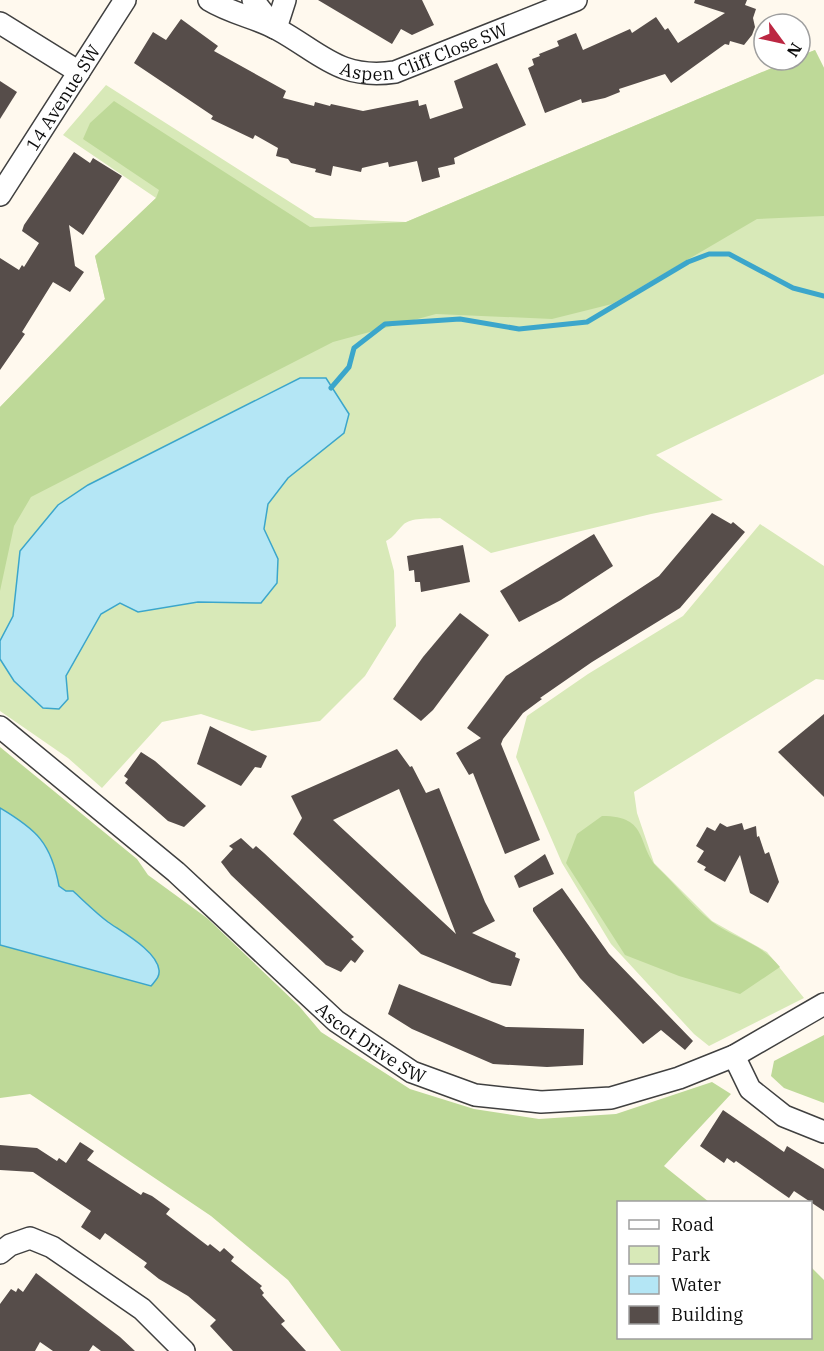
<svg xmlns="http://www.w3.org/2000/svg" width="824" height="1351" font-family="'IBM Plex Serif',serif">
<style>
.green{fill:#d8e9b8}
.forest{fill:#bed998}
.water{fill:#b4e6f5;stroke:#3ba6cb;stroke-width:1.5}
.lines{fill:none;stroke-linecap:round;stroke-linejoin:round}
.stream{stroke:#3ba6cb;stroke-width:5}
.building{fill:#564d4a;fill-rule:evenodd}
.street-casing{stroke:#404040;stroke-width:24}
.street{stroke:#fff;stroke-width:21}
.labels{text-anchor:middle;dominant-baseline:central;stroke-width:6;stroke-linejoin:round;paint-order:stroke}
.street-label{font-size:18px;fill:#0d0d0d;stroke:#fff}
</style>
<rect width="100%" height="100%" fill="#fff9ee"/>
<g class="green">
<path d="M 815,50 L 824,68 L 824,374 L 656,455 L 723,500 L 651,514 L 491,553 L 440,518 C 429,519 411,517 403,525 C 396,532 395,536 386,541 L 394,571 L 396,626 L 365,676 L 320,721 L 252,731 L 201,714 L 162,722 L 102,788 L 68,758 L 0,711 L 0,407 L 105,299 L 95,256 L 156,198 L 63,135 L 106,85 L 315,218 L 406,222 L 791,60 L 800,60 L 800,56 Z"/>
<path d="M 760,524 L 824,566 L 824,680 L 816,679 L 634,792 L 637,813 L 654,863 L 712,921 L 767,952 L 804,998 L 709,1046 L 694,1034 L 611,944 L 562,863 L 516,757 L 527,716 L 588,674 L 683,616 Z"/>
</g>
<g class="forest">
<path d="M 815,50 L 824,68 L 824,216 L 757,219 L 612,304 L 552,319 L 436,314 L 333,342 L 31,497 L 14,526 L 0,591 L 0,407 L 105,299 L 95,256 L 156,198 L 159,190 L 83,139 L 90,123 L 114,101 L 310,227 L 406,222 L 791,60 L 800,60 L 800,56 Z"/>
<path d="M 0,747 L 137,859 L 148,875 L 207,918 L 299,1006 L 321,1032 L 410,1089 L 474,1109 L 539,1119 L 616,1114 L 712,1082 L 731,1094 L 664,1166 L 709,1202 L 618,1202 L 618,1338 L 810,1338 L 811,1267 L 824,1280 L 824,1351 L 341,1351 L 288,1280 L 211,1216 L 30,1094 L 0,1098 Z"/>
<path d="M 602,816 C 650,816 636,845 658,868 C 676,885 692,906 711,921 C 736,940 759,941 780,967 L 740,994 L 679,976 L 625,955 L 566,863 L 577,834 Z"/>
<path d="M 824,1035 L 824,1103 L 784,1088 L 771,1076 L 774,1061 Z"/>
</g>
<g class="water">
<path d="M 300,378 L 326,378 L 349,414 L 344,433 L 288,478 L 268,504 L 264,529 L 278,559 L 277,583 L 261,603 L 198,602 L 138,612 L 120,603 L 101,614 L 66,676 L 68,699 L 59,709 L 43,708 L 14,681 L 0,659 L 0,641 L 13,616 L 20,551 L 58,505 L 88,485 Z"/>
<path d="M 0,808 C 37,830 51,843 59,886 L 66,891 L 73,891 C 84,901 96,913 108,922 C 122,932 157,951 159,970 C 160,977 155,981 151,986 L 0,945 Z"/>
</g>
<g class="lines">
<path class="stream" d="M 331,388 L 349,367 L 354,348 L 385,324 L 460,319 L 519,329 L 587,322 L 688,262 L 709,254 L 729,254 L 793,288 L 824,296"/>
</g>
<g class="building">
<path d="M 318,0 L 422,0 L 434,25 L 412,35 L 401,29 L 392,44 Z"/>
<path d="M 695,0 L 747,0 L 745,5 L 756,9 L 753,18 L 755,27 L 752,35 L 744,45 L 730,41 L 729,45 L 725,44 L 671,83 L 665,74 L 619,89 L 620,92 L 605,98 L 582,103 L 581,99 L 545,113 L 528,68 L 534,65 L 532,59 L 540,56 L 539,54 L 559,46 L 557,41 L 576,33 L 583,50 L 630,29 L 632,33 L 656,17 L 665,30 L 668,28 L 678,43 L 725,13 L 694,3 Z"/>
<path d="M 181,19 L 218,46 L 214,51 L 286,91 L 283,98 L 314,106 L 315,102 L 330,106 L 331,104 L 363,111 L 418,100 L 419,106 L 426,104 L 430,119 L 463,108 L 454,81 L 497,63 L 526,125 L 454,158 L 455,164 L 438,168 L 440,177 L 422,182 L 417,161 L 389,167 L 388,162 L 362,168 L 361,172 L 333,166 L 331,176 L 315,172 L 316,169 L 291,163 L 288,159 L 276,156 L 278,148 L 255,135 L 253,139 L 211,119 L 213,116 L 134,63 L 153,32 L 166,40 Z"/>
<path d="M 0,81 L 17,92 L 0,119 Z"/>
<path d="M 74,152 L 90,163 L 93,158 L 122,176 L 83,235 L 69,225 L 75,266 L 84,272 L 70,292 L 53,282 L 22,332 L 25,334 L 0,370 L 0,258 L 19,270 L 22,265 L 24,267 L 39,243 L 22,231 L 24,225 Z"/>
<path d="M 712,513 L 731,524 L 733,522 L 745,532 L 680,608 L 592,662 L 540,698 L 542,699 L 523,713 L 503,739 L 501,744 L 540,840 L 505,854 L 473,773 L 469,775 L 456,753 L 481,738 L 467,728 L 506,676 L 659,576 Z"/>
<path d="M 594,534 L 613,566 L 561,600 L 519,622 L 500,591 Z"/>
<path d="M 463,545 L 470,582 L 421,592 L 420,582 L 415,582 L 414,570 L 409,571 L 407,556 Z"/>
<path d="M 460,613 L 489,635 L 433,710 L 421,721 L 393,699 L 423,657 Z"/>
<path d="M 824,714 L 824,797 L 778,752 Z"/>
<path d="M 210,726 L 267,756 L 261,768 L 255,767 L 241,786 L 197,764 Z"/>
<path d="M 397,749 L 410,767 L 412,766 L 426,793 L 439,788 L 485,902 L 495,921 L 472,933 L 516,953 L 515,957 L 520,959 L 511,986 L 492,983 L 421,954 L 293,834 L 302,818 L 291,796 ZM 399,789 L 420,841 L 456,934 L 333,820 Z"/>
<path d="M 141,752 L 155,761 L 206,806 L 184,827 L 168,821 L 125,783 L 128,779 L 124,776 Z"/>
<path d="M 720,823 L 727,827 L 742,823 L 744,830 L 756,826 L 757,837 L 759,836 L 765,854 L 769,852 L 779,882 L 768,903 L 750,893 L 740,855 L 725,882 L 704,870 L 706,867 L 697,862 L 704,851 L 696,846 L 707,827 L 715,831 Z"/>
<path d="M 241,838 L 253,849 L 256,846 L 264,853 L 354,937 L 351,939 L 364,951 L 355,963 L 351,960 L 341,972 L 326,965 L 231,875 L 221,862 L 233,849 L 229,846 Z"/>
<path d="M 545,854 L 554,874 L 519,888 L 514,876 Z"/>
<path d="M 562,888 L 609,954 L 693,1041 L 685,1050 L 661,1030 L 643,1044 L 580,978 L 533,911 L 533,908 Z"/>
<path d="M 399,984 L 506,1027 L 584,1029 L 583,1065 L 547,1067 L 493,1064 L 412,1029 L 388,1014 Z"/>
<path d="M 723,1110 L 784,1152 L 787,1146 L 824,1169 L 824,1211 L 794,1191 L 789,1198 L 736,1161 L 734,1163 L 727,1158 L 724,1163 L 700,1146 Z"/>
<path d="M 80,1142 L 94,1151 L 87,1160 L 141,1195 L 143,1192 L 152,1196 L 170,1209 L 166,1214 L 208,1246 L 210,1244 L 220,1252 L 224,1248 L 234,1257 L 231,1261 L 262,1286 L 260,1288 L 264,1293 L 262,1295 L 285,1321 L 281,1324 L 306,1351 L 233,1351 L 210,1326 L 216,1320 L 188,1296 L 159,1279 L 144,1267 L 147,1263 L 105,1233 L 100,1240 L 81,1227 L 91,1211 L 33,1172 L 0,1170 L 0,1145 L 37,1148 L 57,1161 L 59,1158 L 66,1163 Z"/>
<path d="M 36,1273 L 120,1337 L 135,1351 L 101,1351 L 93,1345 L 89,1351 L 53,1351 L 40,1342 L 35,1351 L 0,1351 L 0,1304 L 11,1289 L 16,1292 L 18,1288 L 23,1292 Z"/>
</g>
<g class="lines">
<g class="street-casing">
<g id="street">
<path id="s1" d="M 209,0 C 232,14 255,17 277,29 C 321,53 339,80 395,72 L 576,0"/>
<path d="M 253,0 L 275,28"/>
<path d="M 0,23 L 79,72"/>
<path d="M 276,28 L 285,0"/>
<path id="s2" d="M 0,195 L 125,0"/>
<path id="s3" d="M 0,727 L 176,872 L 336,1021 L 412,1072 L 475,1095 L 541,1102 L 611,1098 L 679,1078 L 734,1056 L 824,1004"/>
<path d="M 734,1056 L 750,1089 L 784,1116 L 824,1132"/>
<path d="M 0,1253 L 10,1245 L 30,1238 L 52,1247 L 142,1309 L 184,1351"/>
</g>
</g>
<use href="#street" class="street"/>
</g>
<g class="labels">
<g class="street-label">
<text stroke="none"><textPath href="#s1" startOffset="236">Aspen Cliff Close SW</textPath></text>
<text stroke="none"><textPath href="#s2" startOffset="116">14 Avenue SW</textPath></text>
<text stroke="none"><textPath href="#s3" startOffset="488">Ascot Drive SW</textPath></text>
</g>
</g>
<rect x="617" y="1201" width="195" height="138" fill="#ffffff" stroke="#9e9e9e" stroke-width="1.5"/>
<rect x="629" y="1220" width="30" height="9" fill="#ffffff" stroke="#9e9e9e" stroke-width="1.5"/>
<text x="671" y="1231" font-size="18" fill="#0d0d0d">Road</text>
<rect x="629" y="1246" width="30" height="18" fill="#d8e9b8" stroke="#9e9e9e" stroke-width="1.5"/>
<text x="671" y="1261" font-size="18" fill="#0d0d0d">Park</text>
<rect x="629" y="1276" width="30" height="18" fill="#b4e6f5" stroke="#9e9e9e" stroke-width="1.5"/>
<text x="671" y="1291" font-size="18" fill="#0d0d0d">Water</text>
<rect x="629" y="1306" width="30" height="18" fill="#564d4a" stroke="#9e9e9e" stroke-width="1.5"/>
<text x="671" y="1321" font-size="18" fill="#0d0d0d">Building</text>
<g transform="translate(782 42) rotate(123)"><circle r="28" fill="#ffffff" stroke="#9e9e9e" stroke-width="1.5"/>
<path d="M0-4.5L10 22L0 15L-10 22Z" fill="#bc2742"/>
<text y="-9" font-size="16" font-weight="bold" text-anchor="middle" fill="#0d0d0d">N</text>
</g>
</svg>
